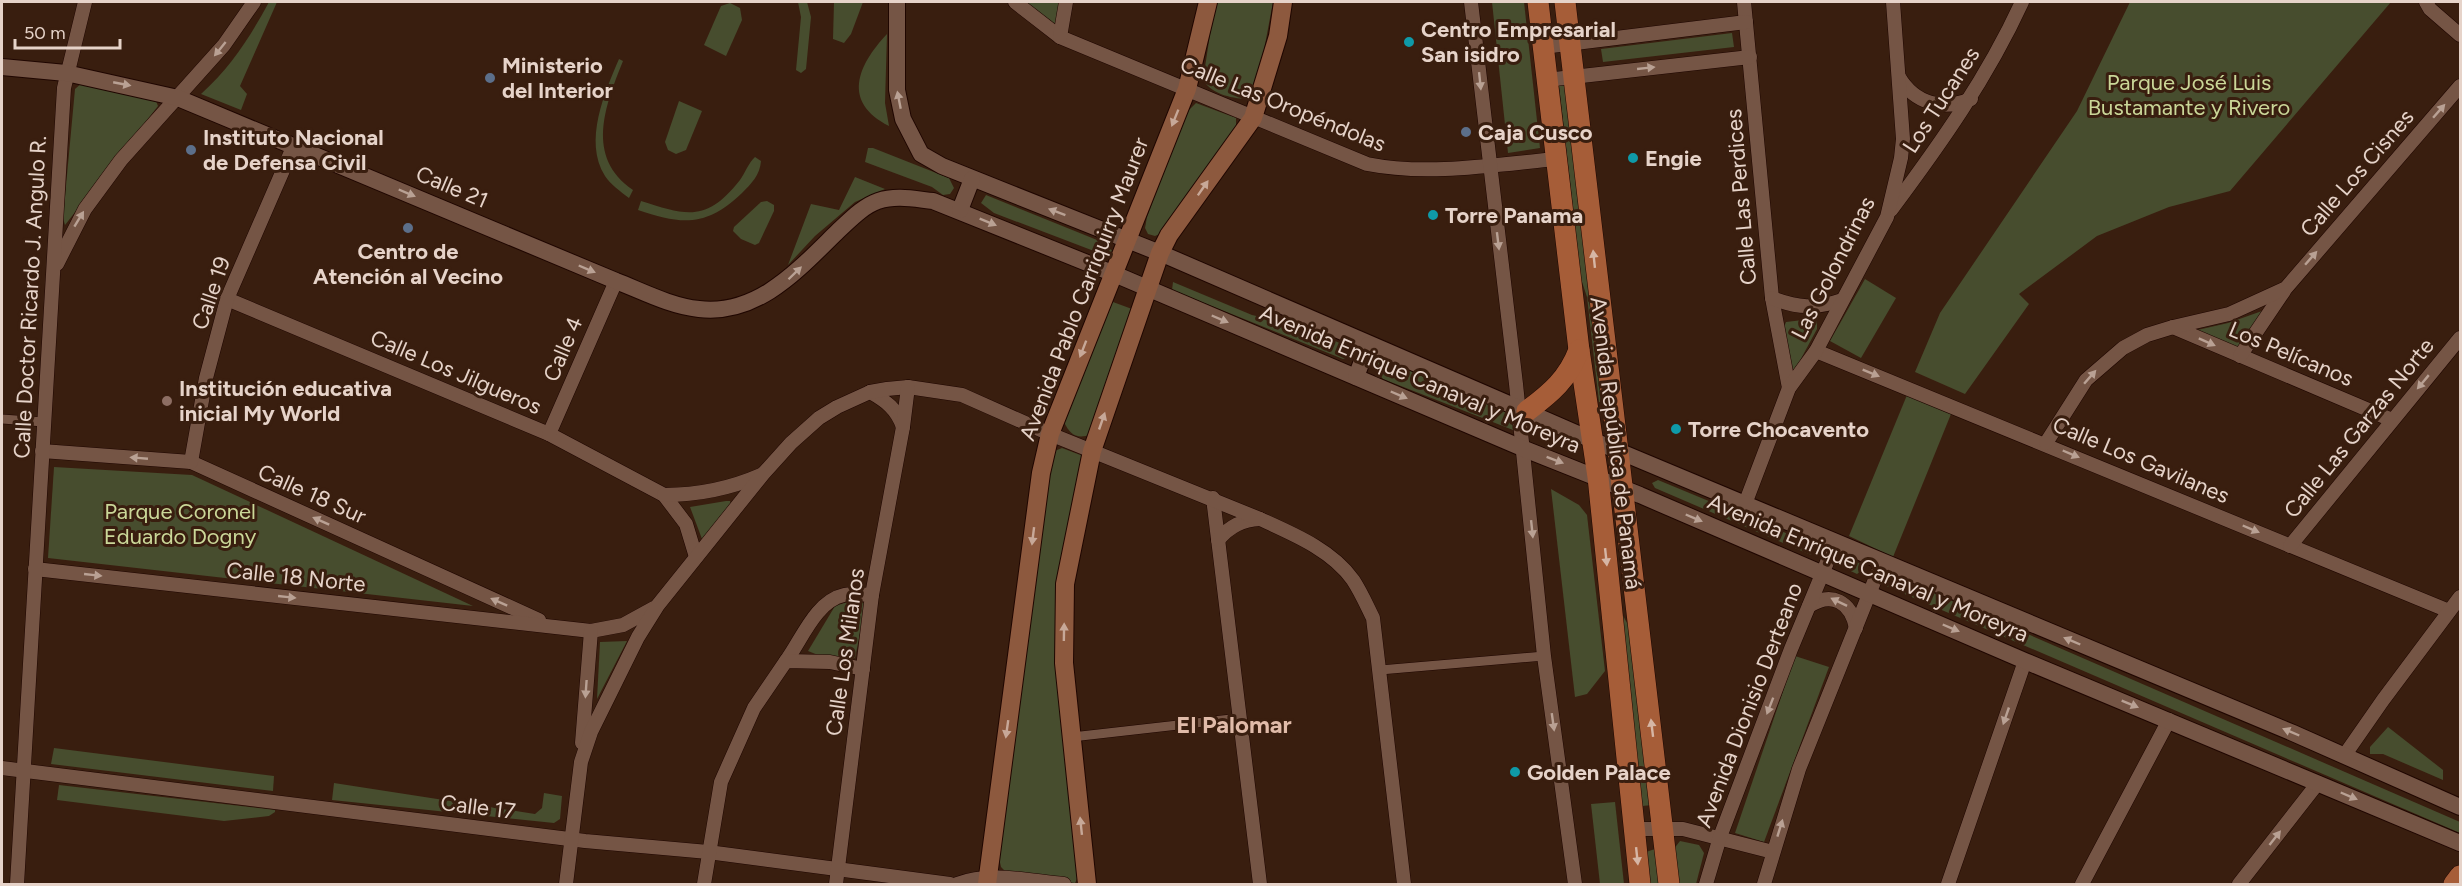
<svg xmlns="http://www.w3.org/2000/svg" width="2462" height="886" font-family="Figtree,sans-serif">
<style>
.green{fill:#474d2e}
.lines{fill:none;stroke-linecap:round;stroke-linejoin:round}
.pedestrian-casing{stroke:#1f0600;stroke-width:10}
.minor-casing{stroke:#1f0600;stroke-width:15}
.tertiary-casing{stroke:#1f0600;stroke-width:18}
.secondary-casing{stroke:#1f0600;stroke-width:20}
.primary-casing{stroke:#1f0600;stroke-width:22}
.pedestrian{stroke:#755545;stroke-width:9}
.minor{stroke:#755545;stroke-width:14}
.tertiary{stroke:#755545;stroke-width:16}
.secondary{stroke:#8d593e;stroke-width:18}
.primary{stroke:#a65d38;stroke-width:21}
.oneway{fill:#b9a194}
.oneway2{fill:#c7a898}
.oneway3{fill:#d6b6a5}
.culture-dot{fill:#0f9aa8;stroke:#391e0f;stroke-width:2}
.service-dot{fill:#5c6f8a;stroke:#391e0f;stroke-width:2}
.education-dot{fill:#8d6e63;stroke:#391e0f;stroke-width:2}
.labels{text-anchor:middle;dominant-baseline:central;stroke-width:6;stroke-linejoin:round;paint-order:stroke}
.poi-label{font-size:22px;font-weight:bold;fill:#e6d3c9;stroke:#391e0f;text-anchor:start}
.park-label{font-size:22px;fill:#cad798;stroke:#391e0f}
.street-label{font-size:22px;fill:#e6d3c9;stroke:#391e0f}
.neighbourhood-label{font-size:24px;font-weight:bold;fill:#e0bba9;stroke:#391e0f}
</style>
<rect width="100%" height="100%" fill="#391e0f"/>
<g class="green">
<path d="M 269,2 L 277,2 L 240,86 L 247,94 L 241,110 L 201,94 C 231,67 250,37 269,2 Z"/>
<path d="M 798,2 L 807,2 L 811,17 L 806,69 L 801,73 L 796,70 L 801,17 Z"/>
<path d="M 834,2 L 863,2 L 851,34 L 844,43 L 833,39 Z"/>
<path d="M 1018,2 L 1061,2 L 1056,28 Z"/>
<path d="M 1215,2 L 1273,2 L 1261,66 L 1250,99 C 1234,99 1212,95 1203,80 Z"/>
<path d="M 1492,2 L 1524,2 L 1540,148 L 1508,153 Z"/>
<path d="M 2130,2 L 2391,2 L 2230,191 L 2169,207 L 2097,236 L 2019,294 L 2029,304 L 1965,394 L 1915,372 L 1940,313 L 2077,111 Z"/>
<path d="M 730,3 L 740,8 L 742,20 L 726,56 L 704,45 L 721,6 Z"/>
<path d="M 1732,33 L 1734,47 L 1603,62 L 1601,49 Z"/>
<path d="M 887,34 L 885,103 L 889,126 C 842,102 857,66 887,34 Z"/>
<path d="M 619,59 L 623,61 C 605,106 585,157 633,190 L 629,198 C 620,191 611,185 605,176 C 583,141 605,92 619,59 Z"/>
<path d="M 83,82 L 156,101 L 158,106 L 65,225 L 63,218 L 75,89 Z"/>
<path d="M 1559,85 L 1567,85 L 1602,402 L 1599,402 L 1587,297 L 1581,279 Z"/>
<path d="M 679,101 L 702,111 L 686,150 L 676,154 L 668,150 L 665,142 Z"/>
<path d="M 1196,103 L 1236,118 L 1236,127 L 1162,233 L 1155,236 L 1148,234 L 1145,228 L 1147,217 L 1186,113 Z"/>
<path d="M 868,148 L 873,148 L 949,178 L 954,188 L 950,194 L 943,195 L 932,187 L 865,162 Z"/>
<path d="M 755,157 L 761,161 C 760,175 751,184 742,193 C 707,227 682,225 638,210 L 641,201 C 688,216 707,222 740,180 C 745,173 749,162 755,157 Z"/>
<path d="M 855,177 L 885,189 L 855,202 L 815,236 L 788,265 L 811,204 L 839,210 Z"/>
<path d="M 986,195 L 1107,244 L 1112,251 L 1107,256 L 994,213 L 981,203 Z"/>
<path d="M 767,201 L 774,205 L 774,211 L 759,243 L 755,245 L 741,239 L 733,231 L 734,227 L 761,202 Z"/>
<path d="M 1865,279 L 1896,298 L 1861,358 L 1830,341 Z"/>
<path d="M 1173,282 L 1252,315 L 1300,326 L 1349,347 L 1347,358 L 1343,359 L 1172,290 Z"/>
<path d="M 1113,302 L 1132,309 L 1091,434 C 1078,440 1070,435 1064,422 L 1109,307 Z"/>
<path d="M 2262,311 L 2240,351 L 2193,331 L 2228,323 Z"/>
<path d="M 1811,319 L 1817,321 L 1817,329 L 1796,368 L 1791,371 L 1784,327 L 1786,322 Z"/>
<path d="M 1383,359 L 1512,413 L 1513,430 L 1383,379 L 1379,374 L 1377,362 Z"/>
<path d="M 1907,395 L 1951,414 L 1893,557 L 1849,536 Z"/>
<path d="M 1062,448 L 1083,456 L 1059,577 L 1079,875 L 1075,883 L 1006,872 L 1001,867 L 999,858 L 1003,803 L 1019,711 L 1028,617 L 1052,452 Z"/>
<path d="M 54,467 L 192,475 L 473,606 L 48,558 Z"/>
<path d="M 1658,480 L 1815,545 L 1811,555 L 1655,488 L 1652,483 Z"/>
<path d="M 1551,489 L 1579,505 L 1587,515 L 1605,671 L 1587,694 L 1575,697 Z"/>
<path d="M 726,501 L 730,501 L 731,505 L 706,538 L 702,539 L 690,507 Z"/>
<path d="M 1843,556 L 1863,565 L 1861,571 L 1857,574 L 1838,565 L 1837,560 Z"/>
<path d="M 1892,575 L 2460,822 L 2460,833 L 1886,586 L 1884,576 Z"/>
<path d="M 851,601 L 866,603 L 855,658 L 833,661 L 808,651 L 835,606 Z"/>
<path d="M 1620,610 L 1634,636 L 1653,805 L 1642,806 Z"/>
<path d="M 627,641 L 597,699 L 600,642 Z"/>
<path d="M 1795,656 L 1829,667 L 1764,842 L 1735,833 Z"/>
<path d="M 2388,727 L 2443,770 L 2443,780 L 2383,754 L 2370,754 L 2370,747 Z"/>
<path d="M 54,748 L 274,776 L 273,791 L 51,764 Z"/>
<path d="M 334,783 L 535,814 L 542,808 L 544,793 L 562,796 L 560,819 L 554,823 L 332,800 Z"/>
<path d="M 59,785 L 275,810 L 275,812 L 269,816 L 224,821 L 57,800 Z"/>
<path d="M 1615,802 L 1624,884 L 1600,884 L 1591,804 Z"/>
<path d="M 1680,841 L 1699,845 L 1704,853 L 1696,884 L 1677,884 L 1673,850 Z"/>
<path d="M 1655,849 L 1659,884 L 1650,884 L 1646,852 Z"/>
</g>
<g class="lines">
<g class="pedestrian-casing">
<g id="pedestrian">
<path d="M 2,419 L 44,422"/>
<path d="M 1380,670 L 1544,656"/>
<path d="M 1072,737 L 1240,718"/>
</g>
</g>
<g class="minor-casing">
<g id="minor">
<path d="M 1015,2 L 1060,37 L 1367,164 C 1427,176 1494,165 1556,159"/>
<path d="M 1471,2 L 1516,384 L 1544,656 L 1575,884"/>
<path d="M 1744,2 L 1772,298 L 1789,388"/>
<path d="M 2426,2 L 2430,9 L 2460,35"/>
<path d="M 1060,37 L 1066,2"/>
<path d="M 1543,47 L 1746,22"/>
<path d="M 1899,77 C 1915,104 1943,111 1971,99"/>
<path d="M 1546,80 L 1750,57"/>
<path d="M 1891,210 C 1941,143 1987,78 2022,2"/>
<path d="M 57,264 L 85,209 L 121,160 L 224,45 L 254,2"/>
<path d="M 1772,298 C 1797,308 1816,309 1842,300"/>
<path d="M 227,299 L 549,434 L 664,495 L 686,524 L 696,557"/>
<path d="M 2173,327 L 2392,420"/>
<path d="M 1816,351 L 2449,611"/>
<path d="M 2240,356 L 2284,291"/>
<path d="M 870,392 C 886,401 897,409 903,427"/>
<path d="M 549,434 L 616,281"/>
<path d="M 2046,443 L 2086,380 L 2123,348 L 2147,335 L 2173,327 L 2229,314 L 2286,288 L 2460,86"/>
<path d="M 42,451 L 191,462 L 539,620"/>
<path d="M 191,462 L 206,378 L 227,299 L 294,145"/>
<path d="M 664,495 C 699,495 729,489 761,475"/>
<path d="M 1213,498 L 1260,884"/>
<path d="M 1745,504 L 1789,388 L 1816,351 L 1887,217 L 1901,158 L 1903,139 L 1893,2"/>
<path d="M 1218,540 C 1230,526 1242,520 1260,519"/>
<path d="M 2290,546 L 2460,338"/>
<path d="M 35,569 L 591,631 L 623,625 L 654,608"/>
<path d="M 1809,606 C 1832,591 1851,602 1856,628"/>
<path d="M 786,661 C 802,639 816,601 844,595 C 852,593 863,595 872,595"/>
<path d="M 582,743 L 591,631"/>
<path d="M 2344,756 L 2383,700 L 2460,597"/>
<path d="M 2,768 L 585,841 L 708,852 L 950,884"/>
<path d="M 1635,829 L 1683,829 L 1773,852"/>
<path d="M 17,884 L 64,88 L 85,2"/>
<path d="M 566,884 L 581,762 L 591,732 L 638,637 L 658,605 L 763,474 L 791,443 L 819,418 L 837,407 L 870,392 L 887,389 L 908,387 L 962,395 L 1050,434 L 1260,519 C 1293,534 1332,550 1353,580 C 1361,592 1367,606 1373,618 L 1404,884"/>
<path d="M 704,884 L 721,782 L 754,708 L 786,661 L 830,662 L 863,669"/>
<path d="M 836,884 L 872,595 L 903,427 L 908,387"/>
<path d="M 957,884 C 991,871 1029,881 1064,884"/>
<path d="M 1706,884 L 1720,837 L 1791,649 L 1835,543"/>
<path d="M 1764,884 L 1799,769 L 1882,562"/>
<path d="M 1948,884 L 2025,661"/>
<path d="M 2082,884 L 2169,720"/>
<path d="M 2239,884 L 2318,783"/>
</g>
</g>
<g class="tertiary-casing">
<g id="tertiary">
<path d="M 897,2 L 897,90 L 903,119 L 921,154 L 942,166 L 1160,253 L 1592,440 L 2293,733 L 2460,807"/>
<path d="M 2,67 L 66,73 L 178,98 L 616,281 C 642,291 670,306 699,309 C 758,316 799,269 838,231 C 849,221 863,206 878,201 C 896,195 914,199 933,201 L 1112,273 L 1522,448 L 1640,495 L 2025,661 L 2460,843"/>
<path d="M 960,210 L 972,179"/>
<path d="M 1356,377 L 1368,345"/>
</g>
</g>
<g class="secondary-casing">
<g id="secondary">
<path d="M 987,884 L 1041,473 L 1050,434 L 1187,89 L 1208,2"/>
<path d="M 1087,884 L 1064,663 L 1065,584 L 1092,451 L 1160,253 L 1169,235 L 1253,118 L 1278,36 L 1283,2"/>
</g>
</g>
<g class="primary-casing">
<g id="primary">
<path d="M 1538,2 L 1579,350 L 1598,477 L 1640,884"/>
<path d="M 1565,2 L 1669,884"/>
<path d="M 1527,411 C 1551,393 1568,379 1579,350"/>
<path d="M 2454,884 L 2460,876"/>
</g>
</g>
<use href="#pedestrian" class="pedestrian"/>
<use href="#minor" class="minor"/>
<use href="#tertiary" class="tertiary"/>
<use href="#secondary" class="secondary"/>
<use href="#primary" class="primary"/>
</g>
<defs><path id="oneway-solid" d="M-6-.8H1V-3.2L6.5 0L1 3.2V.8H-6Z" transform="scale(1.5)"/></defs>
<g class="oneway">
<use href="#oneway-solid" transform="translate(220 49) rotate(129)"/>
<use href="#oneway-solid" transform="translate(1646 68) rotate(-6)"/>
<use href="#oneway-solid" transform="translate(1480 81) rotate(84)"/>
<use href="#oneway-solid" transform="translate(122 84) rotate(11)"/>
<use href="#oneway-solid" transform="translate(899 100) rotate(-101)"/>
<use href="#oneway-solid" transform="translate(2439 111) rotate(-49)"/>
<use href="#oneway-solid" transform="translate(407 193) rotate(23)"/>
<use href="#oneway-solid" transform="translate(1057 212) rotate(-159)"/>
<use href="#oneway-solid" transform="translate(79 219) rotate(-59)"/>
<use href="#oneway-solid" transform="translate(988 222) rotate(22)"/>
<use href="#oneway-solid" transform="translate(1498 241) rotate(83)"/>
<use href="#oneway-solid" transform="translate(2311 258) rotate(-49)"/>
<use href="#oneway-solid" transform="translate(587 269) rotate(23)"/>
<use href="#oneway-solid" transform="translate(795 273) rotate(-44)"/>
<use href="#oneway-solid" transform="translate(1220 319) rotate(23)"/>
<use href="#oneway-solid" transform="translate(2207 342) rotate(24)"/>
<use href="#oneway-solid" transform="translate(1871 373) rotate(22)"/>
<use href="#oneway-solid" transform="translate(2090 377) rotate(-49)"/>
<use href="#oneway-solid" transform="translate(2423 382) rotate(130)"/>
<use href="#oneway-solid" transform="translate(1399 395) rotate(23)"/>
<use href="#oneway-solid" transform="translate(2071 454) rotate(23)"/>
<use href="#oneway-solid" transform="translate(139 458) rotate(-175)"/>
<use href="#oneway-solid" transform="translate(1555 460) rotate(21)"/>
<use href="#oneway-solid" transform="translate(1694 518) rotate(23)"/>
<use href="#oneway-solid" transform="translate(321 521) rotate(-156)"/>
<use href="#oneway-solid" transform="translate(1532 529) rotate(84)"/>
<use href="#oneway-solid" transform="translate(2251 529) rotate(23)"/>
<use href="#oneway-solid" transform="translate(93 575) rotate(6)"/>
<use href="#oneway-solid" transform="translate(287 597) rotate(6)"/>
<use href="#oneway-solid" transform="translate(499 602) rotate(-156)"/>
<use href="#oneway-solid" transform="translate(1839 602) rotate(-154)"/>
<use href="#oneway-solid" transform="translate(1951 628) rotate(23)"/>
<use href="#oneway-solid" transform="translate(2072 641) rotate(-157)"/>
<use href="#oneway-solid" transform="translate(586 689) rotate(94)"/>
<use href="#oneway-solid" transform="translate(2130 704) rotate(22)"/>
<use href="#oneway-solid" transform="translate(1770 706) rotate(111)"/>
<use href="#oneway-solid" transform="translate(2006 716) rotate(109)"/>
<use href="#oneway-solid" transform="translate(1553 722) rotate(82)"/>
<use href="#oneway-solid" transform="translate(2291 732) rotate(-157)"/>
<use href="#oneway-solid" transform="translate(2349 796) rotate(23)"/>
<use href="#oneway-solid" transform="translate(1780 828) rotate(-73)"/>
<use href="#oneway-solid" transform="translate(2275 838) rotate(-52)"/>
</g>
<g class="oneway2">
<use href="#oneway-solid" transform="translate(1175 118) rotate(112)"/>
<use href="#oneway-solid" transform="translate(1203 188) rotate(-55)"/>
<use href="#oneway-solid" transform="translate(1083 349) rotate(111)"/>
<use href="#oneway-solid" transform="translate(1102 421) rotate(-71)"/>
<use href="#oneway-solid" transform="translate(1033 536) rotate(97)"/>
<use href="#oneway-solid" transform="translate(1064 632) rotate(-89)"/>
<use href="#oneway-solid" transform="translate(1007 729) rotate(98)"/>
<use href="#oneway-solid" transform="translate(1081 826) rotate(-96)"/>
</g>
<g class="oneway3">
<use href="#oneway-solid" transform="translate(1594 259) rotate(-96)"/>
<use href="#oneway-solid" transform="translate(1606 557) rotate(84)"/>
<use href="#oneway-solid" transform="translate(1652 728) rotate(-97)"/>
<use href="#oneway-solid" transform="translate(1637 856) rotate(84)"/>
</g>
<g class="culture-dot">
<circle cx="1409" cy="42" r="6"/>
<circle cx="1633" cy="158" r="6"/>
<circle cx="1433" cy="215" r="6"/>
<circle cx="1676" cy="429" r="6"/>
<circle cx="1515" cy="772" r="6"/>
</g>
<g class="service-dot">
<circle cx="490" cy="78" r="6"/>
<circle cx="1466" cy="132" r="6"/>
<circle cx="191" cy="150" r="6"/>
<circle cx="408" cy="228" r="6"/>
</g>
<circle class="education-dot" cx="167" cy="401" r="6"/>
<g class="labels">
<g class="poi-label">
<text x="1421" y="29">Centro Empresarial<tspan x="1421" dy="25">San isidro</tspan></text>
<text x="502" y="65">Ministerio<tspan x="502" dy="25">del Interior</tspan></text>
<text x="1478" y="132">Caja Cusco</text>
<text x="203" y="137">Instituto Nacional<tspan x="203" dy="25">de Defensa Civil</tspan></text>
<text x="1645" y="158">Engie</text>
<text x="1445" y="215">Torre Panama</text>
<text x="408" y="251" text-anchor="middle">Centro de<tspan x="408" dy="25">Atención al Vecino</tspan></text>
<text x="179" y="388">Institución educativa<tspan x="179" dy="25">inicial My World</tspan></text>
<text x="1688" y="429">Torre Chocavento</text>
<text x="1527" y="772">Golden Palace</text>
</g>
<g class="park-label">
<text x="2189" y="82">Parque José Luis<tspan x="2189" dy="25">Bustamante y Rivero</tspan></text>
<text x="180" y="511">Parque Coronel<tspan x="180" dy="25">Eduardo Dogny</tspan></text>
</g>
<g class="street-label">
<text transform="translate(1941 100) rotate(-57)">Los Tucanes</text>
<text transform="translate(1283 104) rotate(22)">Calle Las Oropéndolas</text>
<text transform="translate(2357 173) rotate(-49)">Calle Los Cisnes</text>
<text transform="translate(452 187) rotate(23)">Calle 21</text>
<text transform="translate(1741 197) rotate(-95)">Calle Las Perdices</text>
<text transform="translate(1833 268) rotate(-63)">Las Golondrinas</text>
<text transform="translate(1084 289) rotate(-69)">Avenida Pablo Carriquirry Maurer</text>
<text transform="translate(211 293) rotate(-71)">Calle 19</text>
<text transform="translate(30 297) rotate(-87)">Calle Doctor Ricardo J. Angulo R.</text>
<text transform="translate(563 349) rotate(-67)">Calle 4</text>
<text transform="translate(2291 354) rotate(23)">Los Pelícanos</text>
<text transform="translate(456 372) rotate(23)">Calle Los Jilgueros</text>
<text transform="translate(1420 379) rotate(23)">Avenida Enrique Canaval y Moreyra</text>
<text transform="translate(2359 428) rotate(-51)">Calle Las Garzas Norte</text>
<text transform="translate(1616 443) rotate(83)">Avenida República de Panamá</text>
<text transform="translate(2141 460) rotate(23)">Calle Los Gavilanes</text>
<text transform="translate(312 494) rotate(24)">Calle 18 Sur</text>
<text transform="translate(1868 568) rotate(23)">Avenida Enrique Canaval y Moreyra</text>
<text transform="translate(296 577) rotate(6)">Calle 18 Norte</text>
<text transform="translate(845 652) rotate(-82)">Calle Los Milanos</text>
<text transform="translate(1749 705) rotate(-69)">Avenida Dionisio Derteano</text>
<text transform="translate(478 807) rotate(7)">Calle 17</text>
</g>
<g class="neighbourhood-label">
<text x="1234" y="724">El Palomar</text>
</g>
</g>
<rect width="2462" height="886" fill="none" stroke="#e6d3c9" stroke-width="6"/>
<path d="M15 39v9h105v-9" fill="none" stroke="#e6d3c9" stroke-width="3"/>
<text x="24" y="39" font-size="18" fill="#e6d3c9" stroke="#391e0f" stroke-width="4.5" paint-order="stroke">50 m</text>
</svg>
